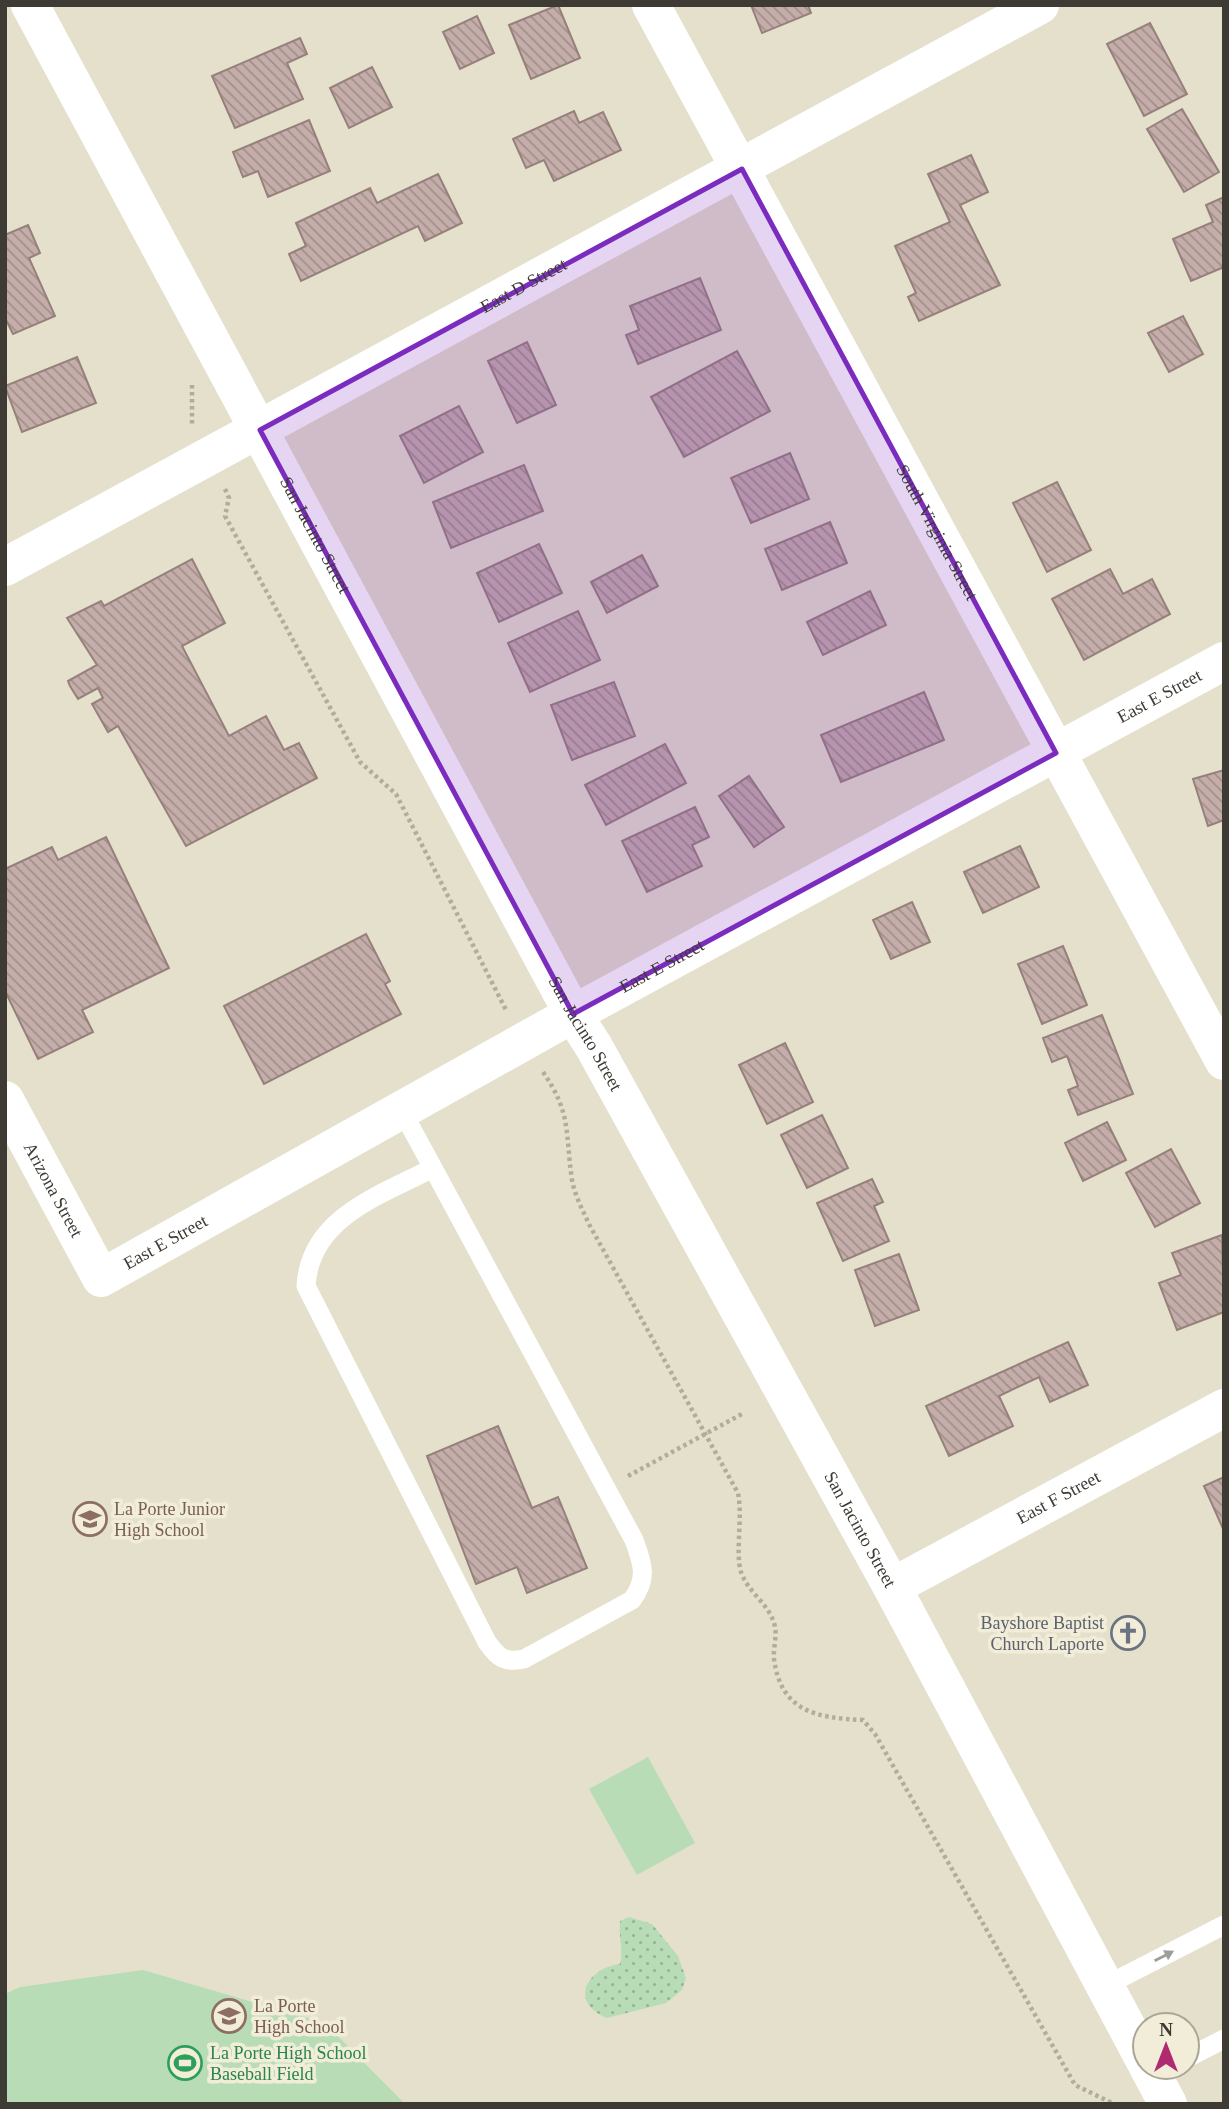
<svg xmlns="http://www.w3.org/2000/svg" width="1229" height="2109" font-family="'Times New Roman',serif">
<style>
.grass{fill:#b8ddb6}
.park{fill:url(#park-dots)}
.building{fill:url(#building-back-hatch);stroke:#96807c;stroke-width:2}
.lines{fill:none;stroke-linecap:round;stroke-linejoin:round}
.path{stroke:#b1ad9c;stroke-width:4.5;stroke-dasharray:3.5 3.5;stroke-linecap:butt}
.lane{stroke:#fff;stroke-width:19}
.street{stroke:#fff;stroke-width:38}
.oneway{fill:#9e9d99}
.marked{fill:#7b2cbf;fill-opacity:0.2;stroke:#7b2cbf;stroke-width:5;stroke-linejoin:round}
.labels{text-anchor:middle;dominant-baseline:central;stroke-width:7;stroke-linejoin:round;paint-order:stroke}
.street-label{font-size:18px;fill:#3d3b33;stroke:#f2edd8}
.education-label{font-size:18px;fill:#785e54;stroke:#f2edd8;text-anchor:start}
.worship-label{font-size:18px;fill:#5b616d;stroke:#f2edd8;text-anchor:end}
.leisure-label{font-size:18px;fill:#27864d;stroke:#f2edd8;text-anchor:start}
</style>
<defs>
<pattern id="park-dots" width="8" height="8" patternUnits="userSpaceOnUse" patternTransform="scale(1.75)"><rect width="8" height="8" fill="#b8ddb6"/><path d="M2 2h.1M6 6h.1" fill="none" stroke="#97b495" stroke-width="1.8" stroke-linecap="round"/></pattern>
<pattern id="building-back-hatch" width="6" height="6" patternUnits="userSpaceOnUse" patternTransform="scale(1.75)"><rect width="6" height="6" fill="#c5aeaa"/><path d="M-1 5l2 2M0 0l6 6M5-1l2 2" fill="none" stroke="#a18f8b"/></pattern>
</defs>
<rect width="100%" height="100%" fill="#e5e0cb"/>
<g class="grass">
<path d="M 648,1757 L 695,1843 L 637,1875 L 589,1789 Z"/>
<path d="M 143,1970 L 325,2023 L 405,2104 L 5,2104 L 5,1994 L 20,1987 Z"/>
</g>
<path class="park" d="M 629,1917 L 652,1924 L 678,1956 L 686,1978 L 682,1990 L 666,2003 L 607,2018 C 568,2002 587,1968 620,1964 C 624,1950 618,1936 620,1921 Z"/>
<g class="building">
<path d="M 558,5 L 580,58 L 531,79 L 509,25 Z"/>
<path d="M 751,5 L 808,5 L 811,13 L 762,33 Z"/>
<path d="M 477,16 L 494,53 L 460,69 L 443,32 Z"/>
<path d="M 1150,23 L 1187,94 L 1144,116 L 1107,44 Z"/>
<path d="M 300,38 L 307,54 L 287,63 L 303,99 L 235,128 L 212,76 Z"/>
<path d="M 372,67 L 392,107 L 349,128 L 330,88 Z"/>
<path d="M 1182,109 L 1219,172 L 1184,192 L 1147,129 Z"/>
<path d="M 574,111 L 579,123 L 603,112 L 621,150 L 554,181 L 544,160 L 526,168 L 513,139 Z"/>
<path d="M 309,120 L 330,171 L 268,197 L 258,171 L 243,177 L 233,152 Z"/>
<path d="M 971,155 L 988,192 L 960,205 L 1000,285 L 919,321 L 908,297 L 916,293 L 895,246 L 950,222 L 928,174 Z"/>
<path d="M 438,174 L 462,223 L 425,241 L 418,226 L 301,281 L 289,254 L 306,246 L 296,223 L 370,188 L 377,203 Z"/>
<path d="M 1224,197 L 1224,267 L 1191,281 L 1173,239 L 1213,222 L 1206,205 Z"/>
<path d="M 28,225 L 40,253 L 29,258 L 55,316 L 13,334 L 5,318 L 5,235 Z"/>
<path d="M 700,278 L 721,330 L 638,364 L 626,335 L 639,330 L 630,306 Z"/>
<path d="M 1183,316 L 1203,354 L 1169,372 L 1148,333 Z"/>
<path d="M 527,342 L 556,405 L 517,423 L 488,361 Z"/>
<path d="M 737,351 L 770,411 L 684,457 L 651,397 Z"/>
<path d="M 77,357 L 96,403 L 22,432 L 5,386 Z"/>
<path d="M 459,406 L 483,452 L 424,483 L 400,436 Z"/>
<path d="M 790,453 L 809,499 L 751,523 L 731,478 Z"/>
<path d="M 524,465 L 543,511 L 451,548 L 433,502 Z"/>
<path d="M 1057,482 L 1091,550 L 1047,572 L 1013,503 Z"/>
<path d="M 830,522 L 847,563 L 782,590 L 765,549 Z"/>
<path d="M 539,544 L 562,593 L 499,622 L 477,573 Z"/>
<path d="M 642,555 L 658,586 L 607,613 L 591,582 Z"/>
<path d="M 192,559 L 225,623 L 182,646 L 229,736 L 266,716 L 284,750 L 299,743 L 317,778 L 186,846 L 118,726 L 108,732 L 92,704 L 103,698 L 98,688 L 78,699 L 70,686 L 68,681 L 97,665 L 67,618 L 101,601 L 104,606 Z"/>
<path d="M 1110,569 L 1123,594 L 1152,579 L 1170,614 L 1084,660 L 1052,599 Z"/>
<path d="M 870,591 L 886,625 L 823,655 L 807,622 Z"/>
<path d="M 578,611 L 600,660 L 530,692 L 508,643 Z"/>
<path d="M 614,682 L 635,736 L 572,760 L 551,705 Z"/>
<path d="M 924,692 L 944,740 L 841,782 L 821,735 Z"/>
<path d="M 665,744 L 686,783 L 606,825 L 585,785 Z"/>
<path d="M 1224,770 L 1224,820 L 1208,826 L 1193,779 Z"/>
<path d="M 749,776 L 784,827 L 754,847 L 719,796 Z"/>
<path d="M 695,807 L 709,837 L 692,845 L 702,866 L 647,892 L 622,841 Z"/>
<path d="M 106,837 L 169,968 L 82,1010 L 93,1032 L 38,1059 L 5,991 L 5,869 L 52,847 L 58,860 Z"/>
<path d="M 1020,846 L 1039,887 L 983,913 L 964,872 Z"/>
<path d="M 912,902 L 930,942 L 891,959 L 873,920 Z"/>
<path d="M 366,934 L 390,981 L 385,984 L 401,1014 L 264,1084 L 224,1006 Z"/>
<path d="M 1063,946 L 1087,1005 L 1042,1024 L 1018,964 Z"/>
<path d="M 1102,1015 L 1133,1094 L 1078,1115 L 1068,1090 L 1078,1086 L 1067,1056 L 1052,1062 L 1043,1038 Z"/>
<path d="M 785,1043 L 813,1102 L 767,1124 L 739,1065 Z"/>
<path d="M 822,1115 L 848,1168 L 807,1188 L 781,1135 Z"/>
<path d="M 1107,1122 L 1126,1160 L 1083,1181 L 1065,1143 Z"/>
<path d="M 1171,1149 L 1200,1203 L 1155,1227 L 1126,1173 Z"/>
<path d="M 872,1179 L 883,1202 L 874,1206 L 889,1241 L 843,1261 L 817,1203 Z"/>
<path d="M 1222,1235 L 1224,1312 L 1177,1330 L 1159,1283 L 1181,1275 L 1172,1253 Z"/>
<path d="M 899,1254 L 919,1310 L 875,1326 L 855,1270 Z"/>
<path d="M 1068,1342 L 1088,1385 L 1050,1402 L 1039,1377 L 999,1396 L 1013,1426 L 949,1456 L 926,1406 Z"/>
<path d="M 498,1426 L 532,1508 L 558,1497 L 587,1568 L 527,1593 L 517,1567 L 476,1584 L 427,1456 Z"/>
<path d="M 1224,1477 L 1224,1531 L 1204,1486 Z"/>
</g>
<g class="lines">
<g class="path">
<path d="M 192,385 L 192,425"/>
<path d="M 225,489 L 229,498 L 225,516 L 360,762 L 396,794 L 506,1010"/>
<path d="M 543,1072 C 572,1114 565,1133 572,1180 C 575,1196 583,1211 590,1226 L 738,1493 C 743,1519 735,1552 741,1572 C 748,1593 771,1605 775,1627 C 777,1637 773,1648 774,1659 C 781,1712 817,1718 863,1720 L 875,1734 L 1075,2085 L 1114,2104"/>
<path d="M 628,1476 L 742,1414"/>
</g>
<g class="lane">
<path d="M 402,1111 L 433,1168 L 634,1540 C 643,1564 648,1579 632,1600 L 524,1659 C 505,1663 498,1658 487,1642 L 306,1286 C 310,1217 381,1195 433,1168"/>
<path d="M 1105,1986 L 1224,1925"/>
<path d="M 1187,2058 L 1224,2039"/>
</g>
<g class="street">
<path id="s1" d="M 30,5 L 573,1014 L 594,1047 L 892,1587 L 1145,2061"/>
<path id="s2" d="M 651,5 L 1224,1061"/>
<path id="s3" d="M 5,567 L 1040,5"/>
<path id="s4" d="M 5,1100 L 101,1278 L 573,1014 L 1224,661"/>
<path id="s5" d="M 892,1587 L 1224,1408"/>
<path d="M 1148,2067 L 1168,2104"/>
</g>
</g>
<defs><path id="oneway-solid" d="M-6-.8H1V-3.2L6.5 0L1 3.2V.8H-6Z" transform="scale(1.75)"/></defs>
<use class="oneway" href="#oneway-solid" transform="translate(1164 1956) rotate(-27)"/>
<path class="marked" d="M 742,169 L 1056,753 L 573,1014 L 260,430 Z"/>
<defs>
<g id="school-ring" transform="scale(1.75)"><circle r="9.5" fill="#f2edd8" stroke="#8d6e63" stroke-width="1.5"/><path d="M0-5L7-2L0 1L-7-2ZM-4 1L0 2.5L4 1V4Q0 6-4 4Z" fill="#8d6e63"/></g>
<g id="church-ring" transform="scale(1.75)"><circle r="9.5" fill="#f2edd8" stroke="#6b7280" stroke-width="1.5"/><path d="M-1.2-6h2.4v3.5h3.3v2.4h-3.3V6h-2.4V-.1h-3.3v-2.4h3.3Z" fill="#6b7280"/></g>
<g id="stadium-ring" transform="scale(1.75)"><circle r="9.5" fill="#f2edd8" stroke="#2e9e5b" stroke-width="1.5"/><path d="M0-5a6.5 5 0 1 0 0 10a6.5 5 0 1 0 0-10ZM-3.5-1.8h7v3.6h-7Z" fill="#2e9e5b"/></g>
</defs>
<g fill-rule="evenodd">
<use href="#school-ring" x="90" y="1519"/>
<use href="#church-ring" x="1128" y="1633"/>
<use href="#school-ring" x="229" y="2016"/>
<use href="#stadium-ring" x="185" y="2063"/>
</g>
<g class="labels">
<g class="street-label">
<text stroke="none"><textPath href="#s3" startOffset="590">East D Street</textPath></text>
<text stroke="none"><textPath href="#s2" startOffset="600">South Virginia Street</textPath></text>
<text stroke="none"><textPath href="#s1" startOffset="602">San Jacinto Street</textPath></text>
<text stroke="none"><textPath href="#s4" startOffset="1410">East E Street</textPath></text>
<text stroke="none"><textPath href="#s4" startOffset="844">East E Street</textPath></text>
<text stroke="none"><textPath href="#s1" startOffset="1169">San Jacinto Street</textPath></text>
<text stroke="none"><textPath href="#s4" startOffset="102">Arizona Street</textPath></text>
<text stroke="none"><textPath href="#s4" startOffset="276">East E Street</textPath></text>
<text stroke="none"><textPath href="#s5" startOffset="189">East F Street</textPath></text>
<text stroke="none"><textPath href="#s1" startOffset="1736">San Jacinto Street</textPath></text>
</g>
<g class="education-label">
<text x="114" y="1509">La Porte Junior<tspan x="114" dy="21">High School</tspan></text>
<text x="254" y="2006">La Porte<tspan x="254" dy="21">High School</tspan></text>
</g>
<g class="worship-label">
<text x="1104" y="1623">Bayshore Baptist<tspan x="1104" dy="21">Church Laporte</tspan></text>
</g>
<g class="leisure-label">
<text x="210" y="2053">La Porte High School<tspan x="210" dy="21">Baseball Field</tspan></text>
</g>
</g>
<rect width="1229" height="2109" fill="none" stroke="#3d3b33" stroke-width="14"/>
<g transform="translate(1166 2046)"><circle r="33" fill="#f2edd8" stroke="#aaa696" stroke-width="2"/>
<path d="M0-5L12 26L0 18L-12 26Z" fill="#b02a70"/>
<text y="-10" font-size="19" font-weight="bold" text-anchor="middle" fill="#3d3b33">N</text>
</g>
</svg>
